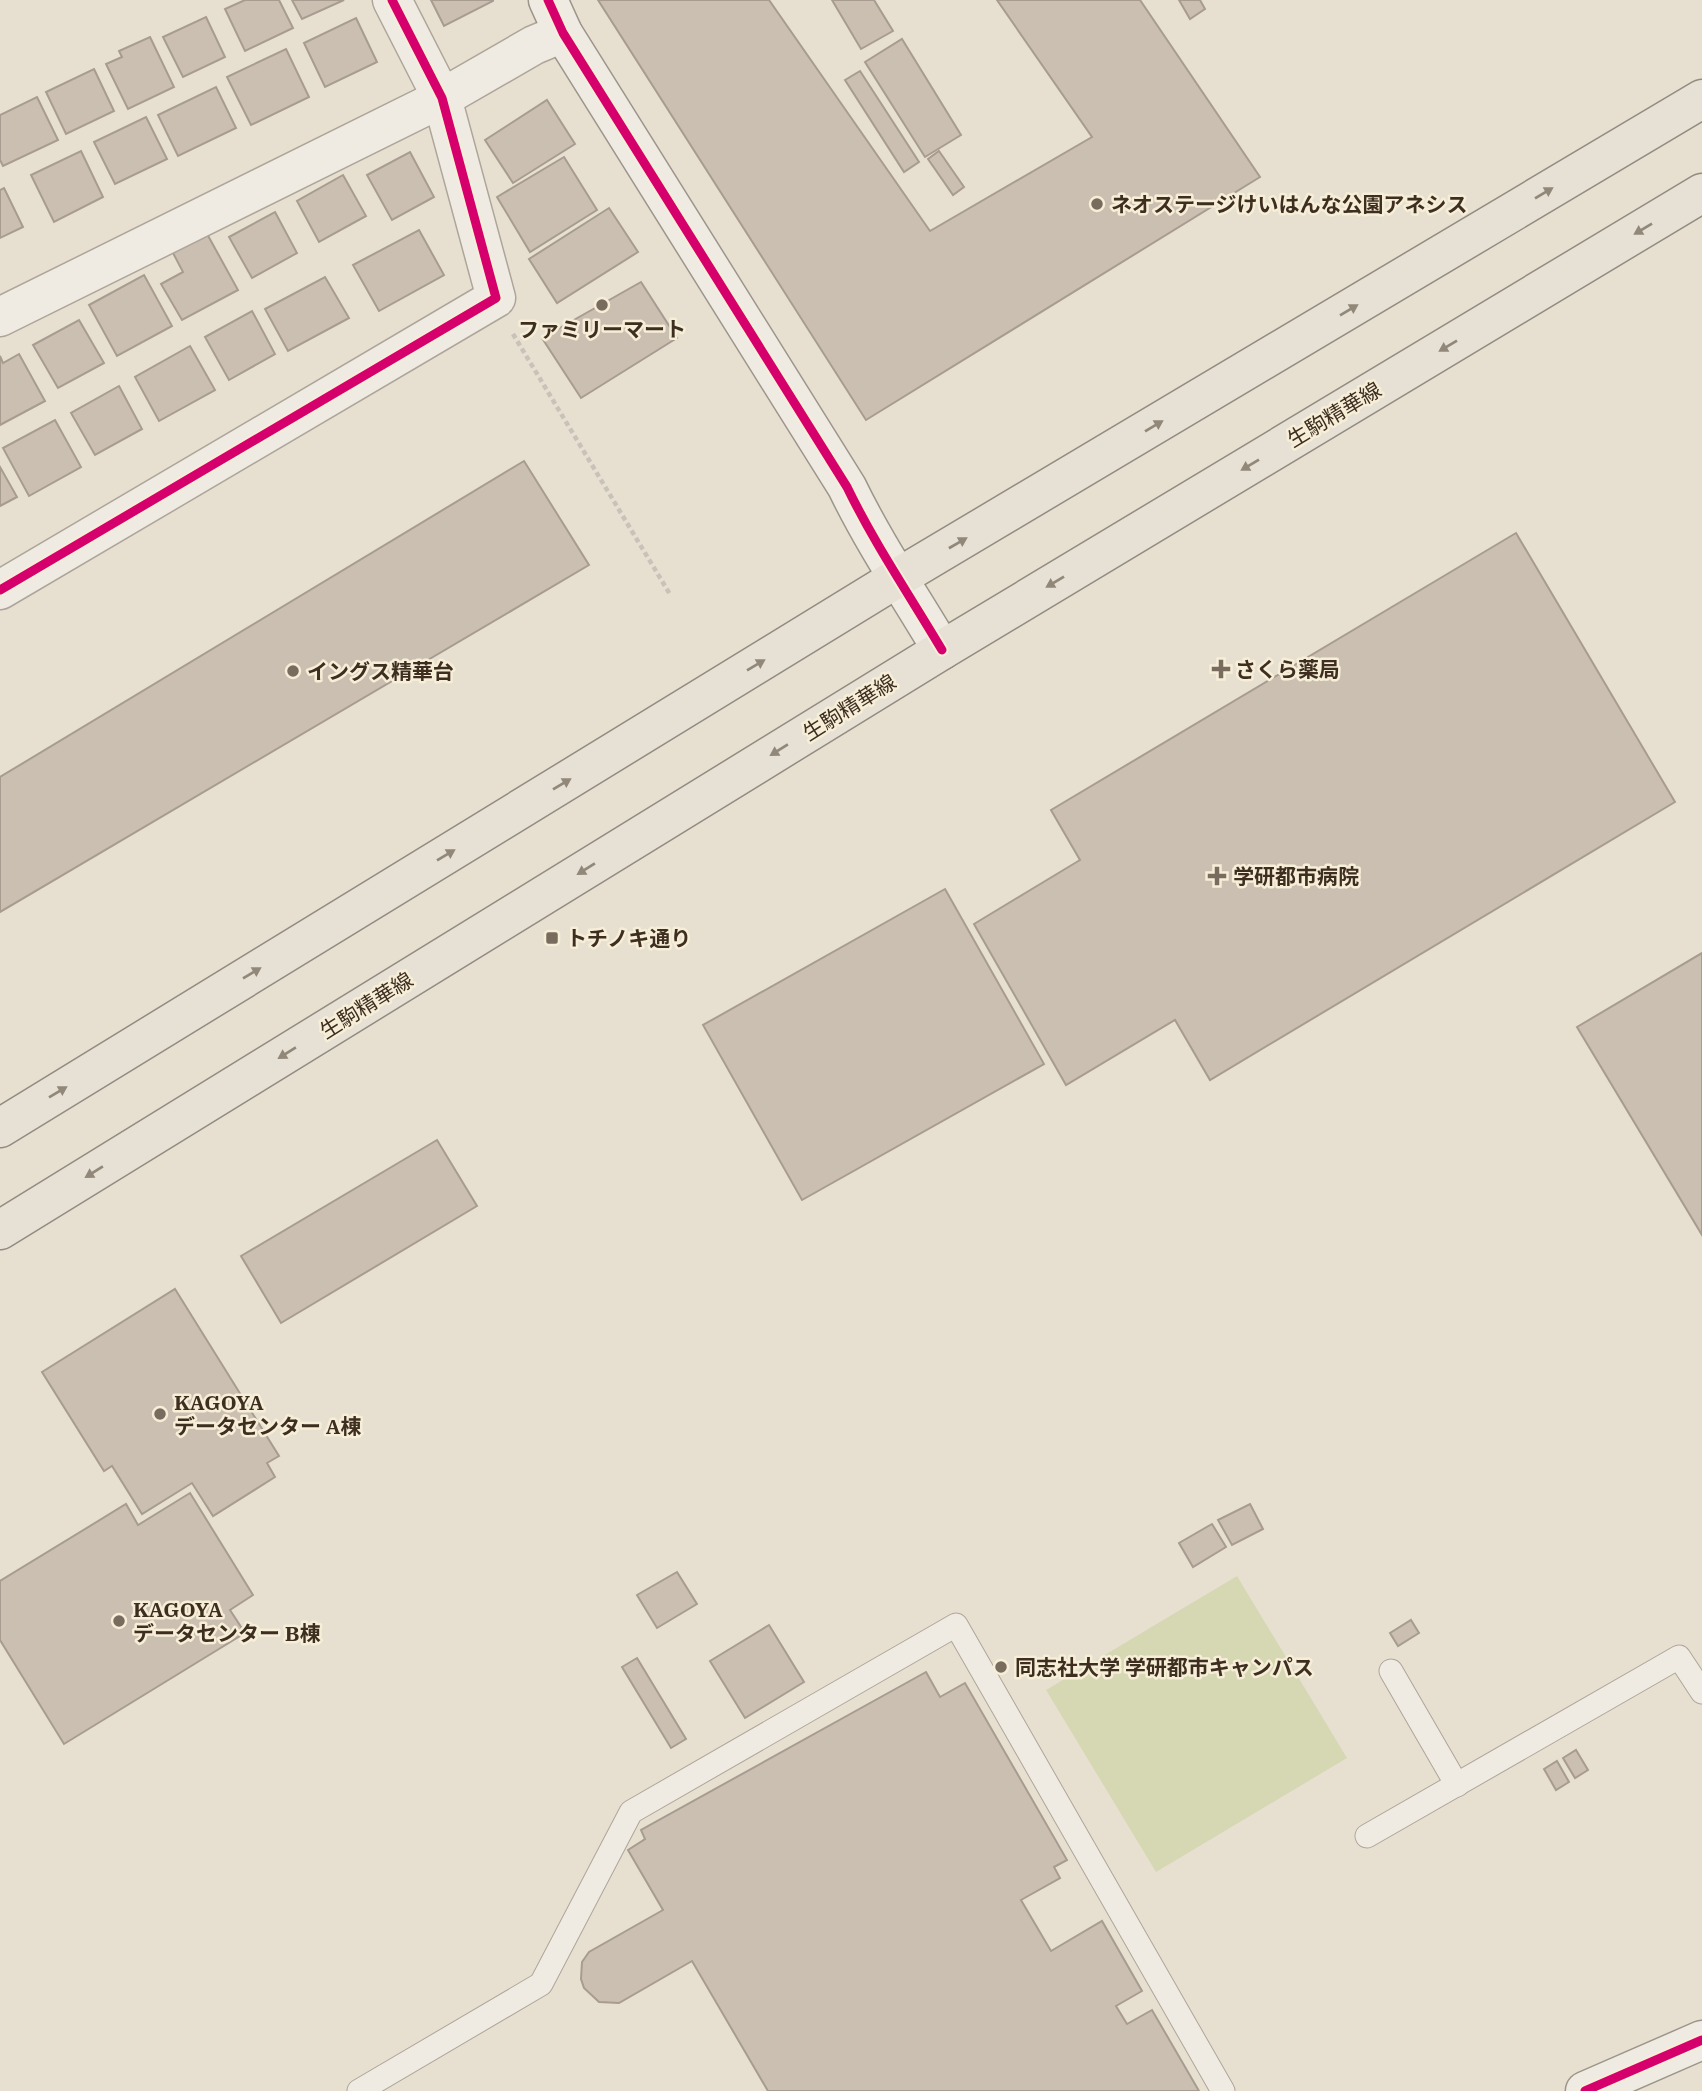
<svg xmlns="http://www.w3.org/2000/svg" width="1702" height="2091" font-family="'IBM Plex Serif','Noto Sans JP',serif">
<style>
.green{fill:#d6d7b3}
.building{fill:#cbbfb2;stroke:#a89c90;stroke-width:2}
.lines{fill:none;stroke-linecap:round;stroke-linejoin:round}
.lane-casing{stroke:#ada599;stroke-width:25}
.street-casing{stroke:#ada599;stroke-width:41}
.secondary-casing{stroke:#9c958a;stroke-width:41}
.primary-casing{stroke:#928b80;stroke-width:41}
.path{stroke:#c8c2b9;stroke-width:4.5;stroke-dasharray:5 3.5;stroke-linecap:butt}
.lane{stroke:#efebe3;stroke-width:23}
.street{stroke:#efebe3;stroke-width:38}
.secondary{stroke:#efebe3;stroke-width:38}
.primary{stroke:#e6e1d4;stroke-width:38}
.cycleway-casing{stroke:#f7eed8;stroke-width:13}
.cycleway{stroke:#d6006c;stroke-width:9}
.oneway{fill:#92887a}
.poi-dot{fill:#786c5e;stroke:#f7eed8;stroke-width:2.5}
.labels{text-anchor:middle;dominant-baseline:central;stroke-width:5;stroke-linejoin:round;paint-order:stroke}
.poi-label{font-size:21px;font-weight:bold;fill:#3d2e20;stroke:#f7eed8;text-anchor:start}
.street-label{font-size:21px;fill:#3d2e20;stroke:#f7eed8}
</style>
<rect width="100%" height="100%" fill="#e7e0d1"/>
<path class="green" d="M 1237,1576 L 1347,1758 L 1156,1872 L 1046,1690 Z"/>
<g class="building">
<path d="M 245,0 L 279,0 L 293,28 L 245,51 L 225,9 Z"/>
<path d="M 292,0 L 344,0 L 302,19 Z"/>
<path d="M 431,0 L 493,0 L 493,1 L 444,26 Z"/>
<path d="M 598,0 L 769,0 L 930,231 L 1092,137 L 997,0 L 1140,0 L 1260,177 L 866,420 Z"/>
<path d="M 832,0 L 874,0 L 893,31 L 861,49 Z"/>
<path d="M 1179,0 L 1200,0 L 1205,9 L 1190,19 Z"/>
<path d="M 206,17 L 225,57 L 183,77 L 163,37 Z"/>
<path d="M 356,18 L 377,62 L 325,87 L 304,43 Z"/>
<path d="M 150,37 L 174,87 L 128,109 L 106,64 L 122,57 L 119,51 Z"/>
<path d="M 902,39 L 961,135 L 925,157 L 865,62 Z"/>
<path d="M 286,49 L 309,97 L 251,125 L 227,77 Z"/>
<path d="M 94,69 L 114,111 L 66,134 L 46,92 Z"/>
<path d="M 860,71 L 919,162 L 904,172 L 845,80 Z"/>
<path d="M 216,87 L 236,128 L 178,156 L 158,115 Z"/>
<path d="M 37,97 L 58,140 L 3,166 L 0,160 L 0,115 Z"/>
<path d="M 547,100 L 575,144 L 513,183 L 485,140 Z"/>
<path d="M 146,117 L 167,159 L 115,184 L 94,142 Z"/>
<path d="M 81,151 L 103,197 L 54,222 L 31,175 Z"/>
<path d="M 939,151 L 964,187 L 953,195 L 928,159 Z"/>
<path d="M 410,152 L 434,197 L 392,220 L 367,175 Z"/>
<path d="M 564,157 L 597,210 L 530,252 L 497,197 Z"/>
<path d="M 343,175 L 366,216 L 319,242 L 297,201 Z"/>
<path d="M 4,188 L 23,227 L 0,238 L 0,190 Z"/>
<path d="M 609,208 L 638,252 L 557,303 L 529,259 Z"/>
<path d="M 275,212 L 297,253 L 252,278 L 229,237 Z"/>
<path d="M 419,230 L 444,275 L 379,311 L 353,265 Z"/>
<path d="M 206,232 L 238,290 L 182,320 L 161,284 L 183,272 L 172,251 Z"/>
<path d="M 144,275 L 172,326 L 117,356 L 89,305 Z"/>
<path d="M 325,277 L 349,318 L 288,351 L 265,309 Z"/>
<path d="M 641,282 L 677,338 L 581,398 L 542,338 Z"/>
<path d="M 252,311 L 275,354 L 229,380 L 205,337 Z"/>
<path d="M 79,320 L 104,363 L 58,388 L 33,345 Z"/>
<path d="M 190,346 L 215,390 L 159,421 L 135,377 Z"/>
<path d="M 19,354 L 45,401 L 0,425 L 0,356 L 3,363 Z"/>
<path d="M 119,386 L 142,429 L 95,455 L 71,413 Z"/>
<path d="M 55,420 L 81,467 L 29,496 L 3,448 Z"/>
<path d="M 524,461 L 589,565 L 0,912 L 0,777 Z"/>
<path d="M 0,467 L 17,497 L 0,506 Z"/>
<path d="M 1516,533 L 1675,802 L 1210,1080 L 1175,1020 L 1066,1085 L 974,924 L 1080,860 L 1051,810 Z"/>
<path d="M 945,889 L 1044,1064 L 802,1200 L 703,1025 Z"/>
<path d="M 1702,953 L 1702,1235 L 1577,1027 Z"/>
<path d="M 437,1140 L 477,1206 L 281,1323 L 241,1256 Z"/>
<path d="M 175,1289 L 279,1456 L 267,1463 L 275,1477 L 213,1516 L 192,1483 L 142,1514 L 112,1466 L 104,1471 L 42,1372 Z"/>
<path d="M 190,1493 L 253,1595 L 230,1610 L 245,1633 L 64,1744 L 0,1640 L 0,1581 L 126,1504 L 138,1525 Z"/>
<path d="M 1250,1504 L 1263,1529 L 1232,1545 L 1218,1520 Z"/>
<path d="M 1212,1524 L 1226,1547 L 1193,1567 L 1179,1543 Z"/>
<path d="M 677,1572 L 697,1604 L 657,1628 L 637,1595 Z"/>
<path d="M 1411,1620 L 1419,1633 L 1398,1646 L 1390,1633 Z"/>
<path d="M 769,1625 L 804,1682 L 745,1718 L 710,1661 Z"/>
<path d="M 637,1658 L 686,1739 L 671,1748 L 622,1667 Z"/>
<path d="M 926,1672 L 940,1697 L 965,1683 L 1067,1860 L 1054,1867 L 1060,1878 L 1021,1900 L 1051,1951 L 1102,1921 L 1142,1991 L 1116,2006 L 1127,2024 L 1152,2010 L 1199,2091 L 768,2091 L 692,1961 L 619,2003 L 599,2002 L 584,1988 L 581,1979 L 582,1962 L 589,1952 L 663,1910 L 628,1850 L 645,1839 L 641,1830 Z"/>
<path d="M 1576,1750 L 1588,1770 L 1575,1778 L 1563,1758 Z"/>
<path d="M 1557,1761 L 1569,1782 L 1556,1790 L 1544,1769 Z"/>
</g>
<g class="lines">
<g class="lane-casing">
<g id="lane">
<path d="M 1391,1671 L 1457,1785"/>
<path d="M 1367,1836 L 1679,1657 L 1702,1692"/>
<path d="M 359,2091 L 541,1984 L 631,1812 L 956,1625 L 1223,2091"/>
</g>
</g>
<g class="street-casing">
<g id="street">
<path d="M 0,317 L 442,98 L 534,45 L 563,33"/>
<path d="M 0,590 L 496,298 L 442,98 L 392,0"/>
</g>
</g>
<g class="secondary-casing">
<g id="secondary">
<path d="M 548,0 L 563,33 L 847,487 C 874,543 910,596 942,650"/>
<path d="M 1585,2091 L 1702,2040"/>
</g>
</g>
<g class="primary-casing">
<g id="primary">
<path d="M 0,1128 L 899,577 L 1702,99"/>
<path d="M 0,1230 L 942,650 L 1702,193"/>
</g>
</g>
<path class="path" d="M 513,334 L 671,596"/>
<use href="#lane" class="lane"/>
<use href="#street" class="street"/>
<use href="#secondary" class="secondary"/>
<use href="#primary" class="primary"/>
<g class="cycleway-casing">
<g id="cycleway">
<path d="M 548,0 L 563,33 L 847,487 C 874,543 910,596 942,650"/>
<path d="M 0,590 L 496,298 L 442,98 L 392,0"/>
<path d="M 1585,2091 L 1702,2040"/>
</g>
</g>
<use href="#cycleway" class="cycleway"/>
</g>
<defs><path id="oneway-solid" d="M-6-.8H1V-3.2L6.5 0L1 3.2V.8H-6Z" transform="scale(1.75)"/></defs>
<g class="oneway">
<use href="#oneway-solid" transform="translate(1544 193) rotate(-31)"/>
<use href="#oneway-solid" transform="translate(1643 229) rotate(149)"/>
<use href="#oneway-solid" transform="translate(1349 310) rotate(-31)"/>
<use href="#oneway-solid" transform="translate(1448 346) rotate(149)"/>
<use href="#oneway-solid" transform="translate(1154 426) rotate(-31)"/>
<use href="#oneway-solid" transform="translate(1250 465) rotate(149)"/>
<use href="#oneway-solid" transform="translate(958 543) rotate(-30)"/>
<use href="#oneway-solid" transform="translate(1055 582) rotate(149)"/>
<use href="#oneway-solid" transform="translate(756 665) rotate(-31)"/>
<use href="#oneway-solid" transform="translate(779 750) rotate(148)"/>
<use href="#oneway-solid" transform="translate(562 784) rotate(-31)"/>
<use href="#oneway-solid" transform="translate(446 855) rotate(-31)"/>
<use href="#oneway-solid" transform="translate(586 869) rotate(148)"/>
<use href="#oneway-solid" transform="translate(252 973) rotate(-31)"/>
<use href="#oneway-solid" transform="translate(287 1053) rotate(148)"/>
<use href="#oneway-solid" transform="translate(58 1092) rotate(-31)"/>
<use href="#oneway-solid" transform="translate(94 1172) rotate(148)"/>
</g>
<g class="poi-dot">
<circle cx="1097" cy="204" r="7"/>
<circle cx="602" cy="305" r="7"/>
<path d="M1217.5 658.5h7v7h7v7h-7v7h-7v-7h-7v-7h7z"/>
<circle cx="293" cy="671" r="7"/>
<path d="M1213.5 865.5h7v7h7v7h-7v7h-7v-7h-7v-7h7z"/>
<rect x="545" y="931" width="14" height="14" rx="3.5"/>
<circle cx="160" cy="1414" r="7"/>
<circle cx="119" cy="1621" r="7"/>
<circle cx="1001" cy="1667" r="7"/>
</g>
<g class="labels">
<g class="poi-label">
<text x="1111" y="204">ネオステージけいはんな公園アネシス</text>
<text x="602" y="329" text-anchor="middle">ファミリーマート</text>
<text x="1235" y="669">さくら薬局</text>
<text x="307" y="671">イングス精華台</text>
<text x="1233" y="876">学研都市病院</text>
<text x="566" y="938">トチノキ通り</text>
<text x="174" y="1402">KAGOYA<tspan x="174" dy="24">データセンター A棟</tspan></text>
<text x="133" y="1609">KAGOYA<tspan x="133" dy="24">データセンター B棟</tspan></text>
<text x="1015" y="1667">同志社大学 学研都市キャンパス</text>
</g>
<g class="street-label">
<text transform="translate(1334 414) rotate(-31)">生駒精華線</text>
<text transform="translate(849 707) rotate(-32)">生駒精華線</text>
<text transform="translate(366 1005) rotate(-32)">生駒精華線</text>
</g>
</g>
</svg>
